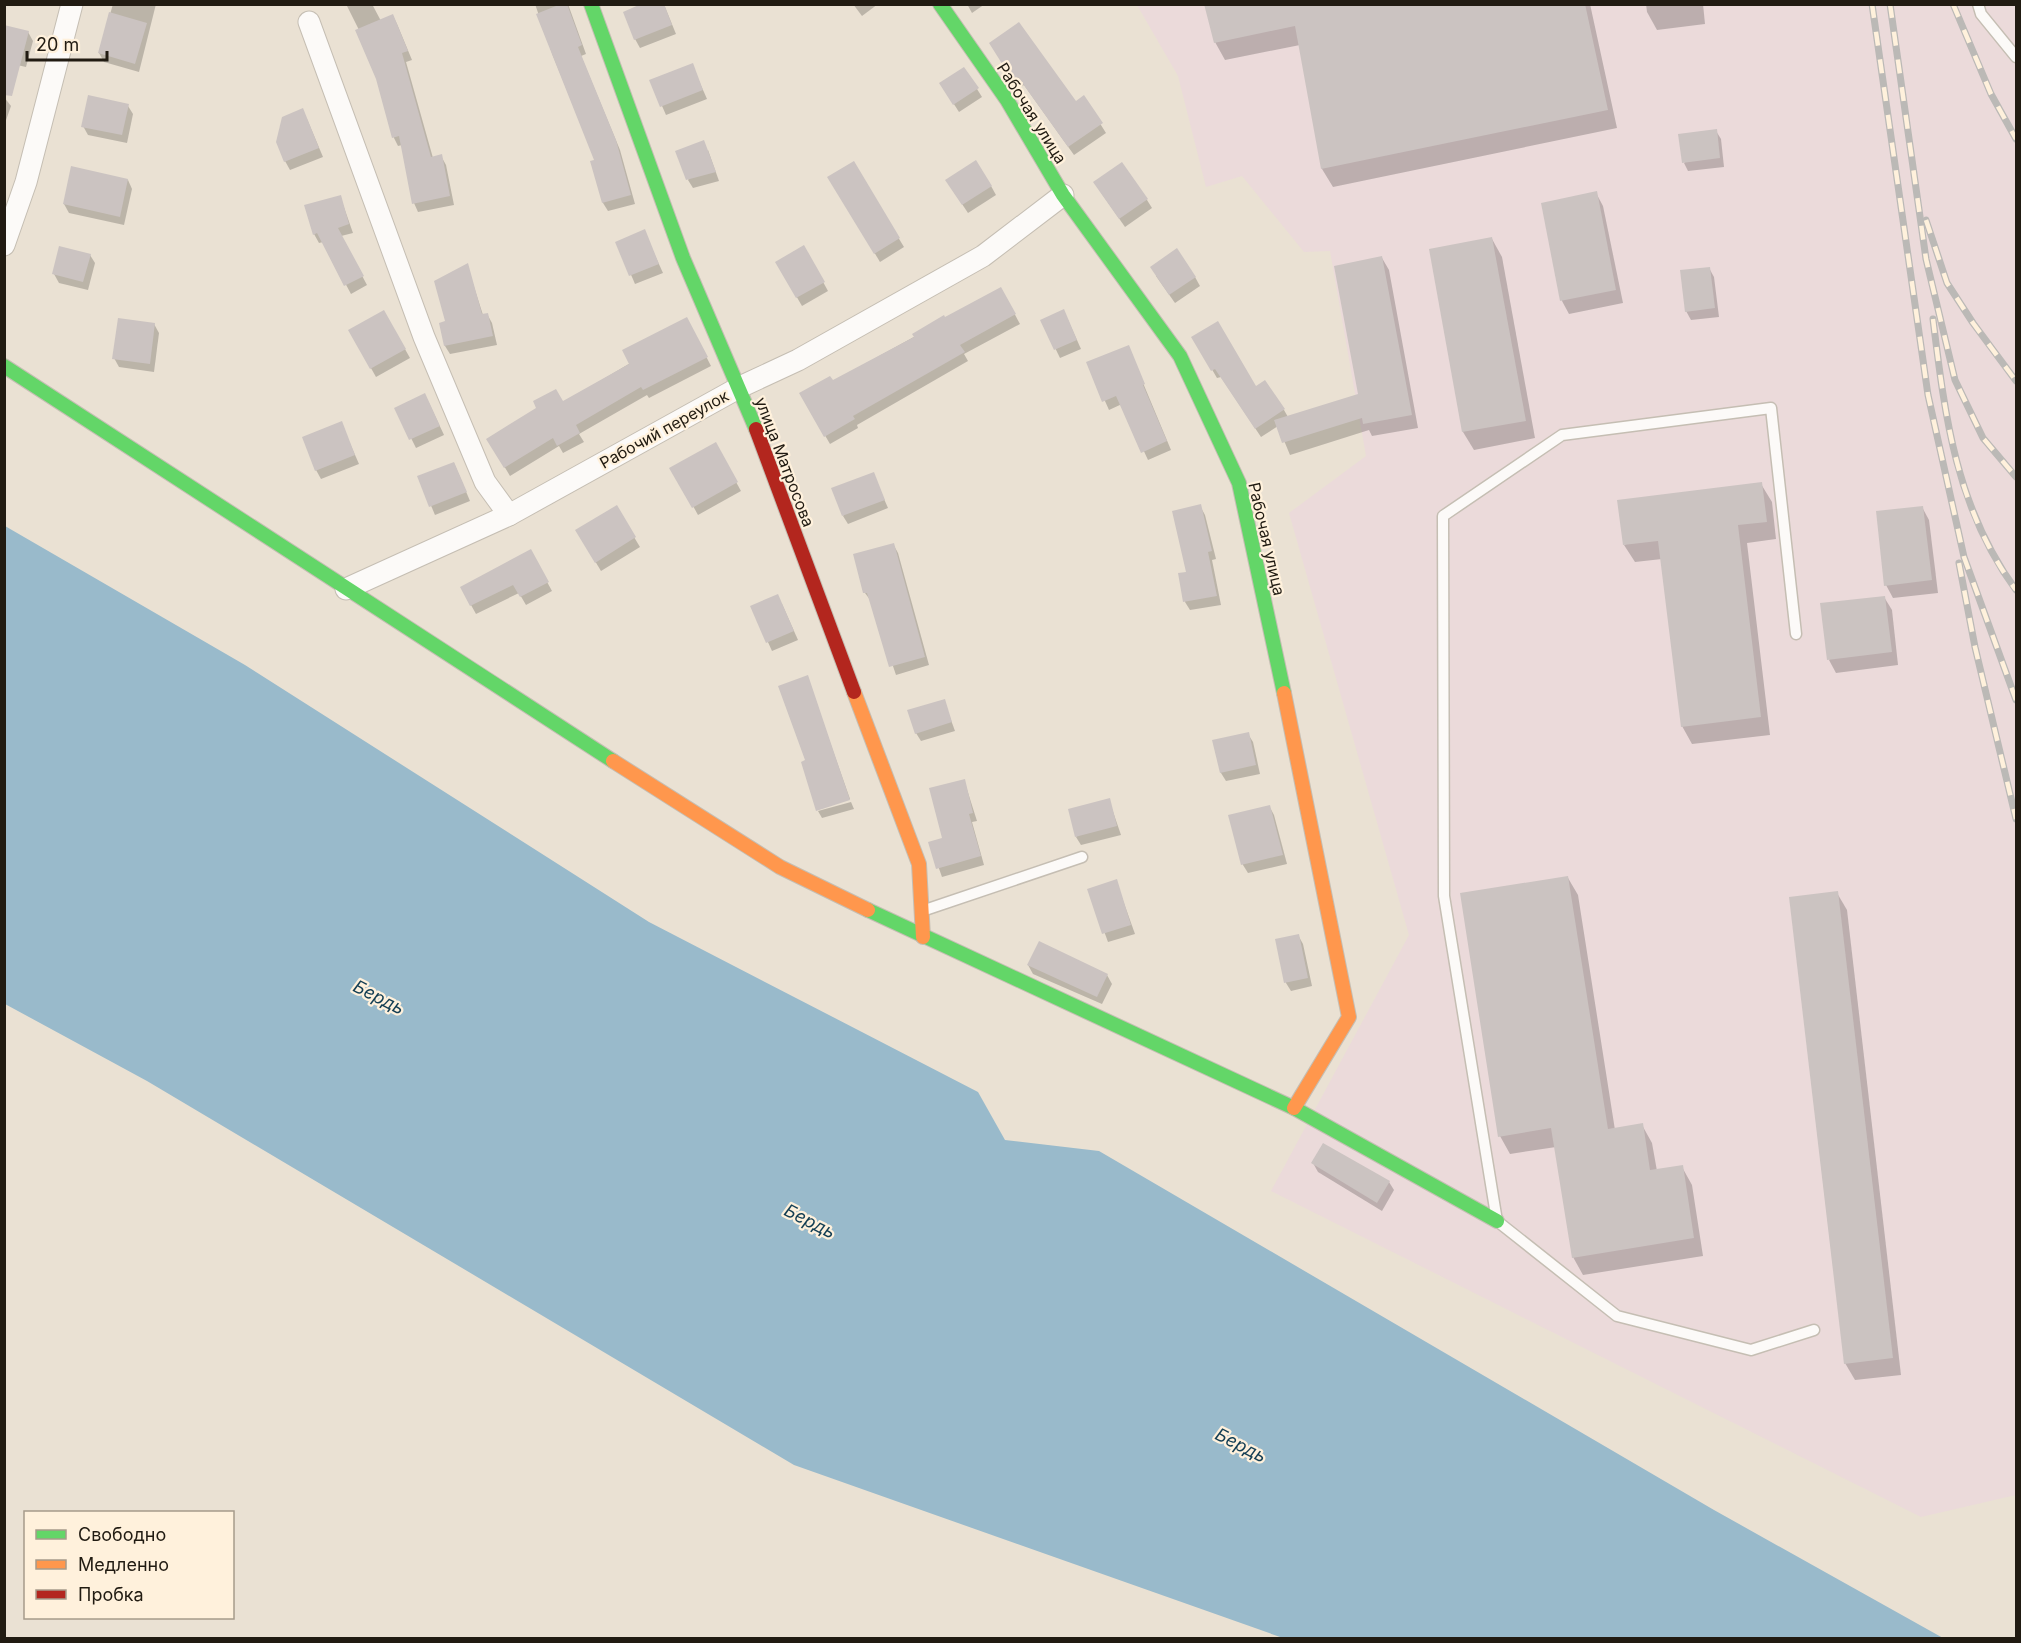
<svg xmlns="http://www.w3.org/2000/svg" width="2021" height="1643" font-family="Inter,sans-serif">
<style>
.commercial{fill:#ebdada}
.water{fill:#99bacb}
.shadow{fill:#0003}
.building{fill:#cbc3c1}
.lines{fill:none;stroke-linecap:round;stroke-linejoin:round}
.lane-casing{stroke:#c5beb3;stroke-width:13}
.street-casing{stroke:#c5beb3;stroke-width:23}
.fast-casing{stroke:#c5beb3;stroke-width:16}
.slow-casing{stroke:#c5beb3;stroke-width:16}
.jam-casing{stroke:#c5beb3;stroke-width:16}
.lane{stroke:#fcfaf8;stroke-width:10}
.street{stroke:#fcfaf8;stroke-width:21}
.fast{stroke:#63d668;stroke-width:14}
.slow{stroke:#ff974d;stroke-width:14}
.jam{stroke:#b3261e;stroke-width:14}
.rail-casing{stroke:#bbb9b6;stroke-width:7}
.rail{stroke:#fff1dc;stroke-width:4.5;stroke-dasharray:14;stroke-linecap:butt}
.labels{text-anchor:middle;dominant-baseline:central;stroke-width:4.5;stroke-linejoin:round;paint-order:stroke}
.street-label{font-size:16px;fill:#211b12;stroke:#fff1dc}
.water-label{font-size:18px;font-style:italic;fill:#123d53;stroke:#fff1dc}
</style>
<rect width="100%" height="100%" fill="#eae1d3"/>
<path class="commercial" d="M 1137,5 L 2016,5 L 2016,1495 L 1921,1517 L 1271,1191 L 1409,935 L 1289,513 L 1366,456 L 1330,251 L 1304,252 L 1242,176 L 1206,187 L 1178,76 Z"/>
<path class="water" d="M 5,526 L 245,665 L 649,922 L 978,1092 L 1005,1140 L 1099,1151 L 1714,1510 L 1943,1638 L 1283,1638 L 794,1465 L 147,1081 L 5,1004 Z"/>
<g class="shadow">
<path d="M 113,4 L 156,4 L 139,72 L 104,62 L 99,53 Z"/>
<path d="M 346,4 L 372,4 L 381,21 L 393,16 L 397,24 L 412,60 L 406,62 L 433,158 L 441,156 L 446,165 L 454,205 L 418,212 L 414,203 L 402,145 L 398,146 L 394,138 L 377,79 L 359,30 Z"/>
<path d="M 535,4 L 568,4 L 586,54 L 581,56 L 620,150 L 635,204 L 608,211 L 603,203 L 592,162 L 596,161 L 553,56 Z"/>
<path d="M 853,4 L 878,4 L 862,16 Z"/>
<path d="M 967,4 L 985,4 L 972,13 Z"/>
<path d="M 1205,4 L 1590,4 L 1617,128 L 1333,187 L 1322,169 L 1300,45 L 1225,60 L 1215,42 Z"/>
<path d="M 1646,4 L 1703,4 L 1705,24 L 1657,30 L 1647,12 Z"/>
<path d="M 665,7 L 676,34 L 640,48 L 635,39 Z"/>
<path d="M 28,32 L 33,41 L 26,67 L 4,62 Z"/>
<path d="M 996,52 L 1075,103 L 1084,98 L 1106,133 L 1074,155 L 1024,85 L 1021,87 L 1013,79 Z"/>
<path d="M 692,65 L 707,99 L 666,115 L 651,81 Z"/>
<path d="M 941,84 L 977,89 L 982,97 L 959,112 Z"/>
<path d="M 4,97 L 11,106 L 4,126 Z"/>
<path d="M 128,106 L 133,114 L 127,143 L 88,135 L 83,126 Z"/>
<path d="M 307,119 L 323,157 L 290,170 L 285,161 Z"/>
<path d="M 1716,131 L 1721,139 L 1724,167 L 1688,171 L 1684,163 Z"/>
<path d="M 708,150 L 719,181 L 693,188 L 688,180 Z"/>
<path d="M 853,163 L 904,247 L 880,262 L 829,177 Z"/>
<path d="M 128,180 L 132,189 L 124,225 L 69,213 L 64,204 Z"/>
<path d="M 991,186 L 996,195 L 968,213 L 952,189 Z"/>
<path d="M 1100,191 L 1147,200 L 1152,208 L 1125,227 Z"/>
<path d="M 1596,193 L 1603,206 L 1623,303 L 1569,314 L 1562,301 L 1542,204 Z"/>
<path d="M 340,196 L 353,233 L 341,236 L 367,285 L 351,294 L 323,242 L 319,243 L 314,234 Z"/>
<path d="M 644,231 L 663,273 L 635,284 L 617,242 Z"/>
<path d="M 1492,239 L 1502,257 L 1535,438 L 1474,450 L 1463,432 L 1431,250 Z"/>
<path d="M 804,247 L 828,291 L 802,306 L 777,263 Z"/>
<path d="M 90,255 L 95,263 L 88,290 L 59,283 L 54,274 Z"/>
<path d="M 1382,258 L 1389,270 L 1418,428 L 1372,436 L 1369,430 L 1290,455 L 1278,426 L 1261,437 L 1221,377 L 1217,378 L 1193,337 L 1284,410 L 1288,417 L 1359,395 Z"/>
<path d="M 467,265 L 483,315 L 487,314 L 492,323 L 497,345 L 450,354 L 445,346 L 441,324 L 447,322 Z"/>
<path d="M 1709,268 L 1714,277 L 1719,317 L 1691,320 L 1686,311 Z"/>
<path d="M 1156,276 L 1195,277 L 1200,286 L 1175,303 Z"/>
<path d="M 1001,289 L 1020,324 L 964,354 L 968,361 L 857,425 L 858,428 L 830,444 L 801,394 L 832,382 Z"/>
<path d="M 384,312 L 410,358 L 376,377 L 350,331 Z"/>
<path d="M 1068,320 L 1081,349 L 1060,358 L 1042,321 Z"/>
<path d="M 154,324 L 159,333 L 154,372 L 119,367 L 114,358 Z"/>
<path d="M 691,327 L 711,366 L 649,398 L 647,395 L 579,434 L 584,442 L 563,453 L 559,446 L 510,476 L 488,439 L 563,403 Z"/>
<path d="M 1128,347 L 1171,450 L 1148,460 L 1122,404 L 1109,410 L 1088,363 Z"/>
<path d="M 429,403 L 444,435 L 416,448 L 396,408 Z"/>
<path d="M 341,423 L 359,464 L 321,479 L 316,470 Z"/>
<path d="M 715,444 L 741,491 L 698,515 L 672,468 Z"/>
<path d="M 454,463 L 470,501 L 435,515 L 419,477 Z"/>
<path d="M 873,474 L 888,508 L 848,524 L 843,516 Z"/>
<path d="M 1761,484 L 1772,502 L 1776,539 L 1747,543 L 1770,735 L 1692,744 L 1682,726 L 1662,559 L 1635,562 L 1624,545 Z"/>
<path d="M 1200,506 L 1205,515 L 1216,559 L 1212,560 L 1221,605 L 1190,610 L 1185,602 Z"/>
<path d="M 616,507 L 640,547 L 601,571 L 577,531 Z"/>
<path d="M 1922,507 L 1929,520 L 1938,593 L 1893,598 L 1886,585 Z"/>
<path d="M 893,544 L 898,553 L 929,665 L 896,675 L 871,601 L 865,593 Z"/>
<path d="M 535,560 L 552,591 L 526,605 L 519,593 L 476,614 L 471,605 Z"/>
<path d="M 1884,597 L 1892,610 L 1898,665 L 1836,673 L 1829,660 Z"/>
<path d="M 782,604 L 798,640 L 772,651 L 752,607 Z"/>
<path d="M 807,677 L 850,799 L 817,809 L 807,761 Z"/>
<path d="M 944,701 L 955,731 L 921,741 L 916,733 Z"/>
<path d="M 1248,734 L 1253,742 L 1260,774 L 1226,781 L 1221,773 L 1214,741 Z"/>
<path d="M 964,780 L 977,821 L 972,822 L 984,865 L 942,877 L 930,843 L 944,839 Z"/>
<path d="M 1109,800 L 1121,835 L 1081,845 L 1076,837 Z"/>
<path d="M 851,802 L 854,809 L 822,818 L 818,811 Z"/>
<path d="M 1269,806 L 1274,815 L 1287,864 L 1248,873 L 1243,865 L 1230,816 Z"/>
<path d="M 1568,878 L 1578,895 L 1615,1130 L 1642,1125 L 1652,1143 L 1657,1171 L 1682,1167 L 1692,1185 L 1703,1256 L 1583,1275 L 1573,1257 L 1556,1147 L 1510,1154 L 1500,1136 Z"/>
<path d="M 1116,881 L 1135,934 L 1108,942 L 1089,890 Z"/>
<path d="M 1837,893 L 1847,910 L 1901,1375 L 1855,1380 L 1845,1363 Z"/>
<path d="M 1298,935 L 1303,944 L 1312,986 L 1291,991 L 1286,983 L 1276,940 Z"/>
<path d="M 1028,965 L 1107,975 L 1112,984 L 1102,1004 L 1033,974 Z"/>
<path d="M 1313,1163 L 1389,1182 L 1394,1190 L 1382,1211 L 1318,1172 Z"/>
</g>
<g class="building">
<path d="M 561,4 L 567,4 L 582,45 L 578,47 L 616,140 L 631,195 L 602,203 L 590,161 L 594,160 L 536,14 Z"/>
<path d="M 641,4 L 664,4 L 672,25 L 634,40 L 623,12 Z"/>
<path d="M 1204,4 L 1585,4 L 1608,110 L 1321,169 L 1295,26 L 1214,43 Z"/>
<path d="M 109,12 L 147,23 L 135,64 L 98,53 Z"/>
<path d="M 393,14 L 408,51 L 402,53 L 431,157 L 442,154 L 450,196 L 412,204 L 399,136 L 392,138 L 376,79 L 355,30 Z"/>
<path d="M 1019,22 L 1076,101 L 1084,95 L 1103,123 L 1068,147 L 1018,77 L 1015,80 L 1006,70 L 989,43 Z"/>
<path d="M 4,25 L 29,31 L 12,96 L 4,95 Z"/>
<path d="M 693,63 L 703,90 L 660,107 L 649,80 Z"/>
<path d="M 964,67 L 979,88 L 953,105 L 939,83 Z"/>
<path d="M 88,95 L 129,104 L 122,135 L 81,127 Z"/>
<path d="M 303,108 L 319,148 L 284,162 L 276,142 L 282,117 Z"/>
<path d="M 1717,129 L 1720,158 L 1682,163 L 1678,134 Z"/>
<path d="M 704,140 L 716,172 L 686,180 L 675,151 Z"/>
<path d="M 976,160 L 992,186 L 962,205 L 945,180 Z"/>
<path d="M 854,161 L 900,238 L 874,254 L 827,177 Z"/>
<path d="M 1122,162 L 1148,199 L 1119,219 L 1093,182 Z"/>
<path d="M 71,166 L 128,179 L 120,217 L 63,204 Z"/>
<path d="M 1597,191 L 1616,290 L 1560,301 L 1541,203 Z"/>
<path d="M 341,195 L 349,224 L 338,228 L 364,276 L 344,286 L 317,233 L 313,235 L 304,205 Z"/>
<path d="M 645,229 L 659,264 L 629,276 L 615,242 Z"/>
<path d="M 1492,237 L 1526,421 L 1462,432 L 1429,249 Z"/>
<path d="M 804,245 L 825,282 L 796,298 L 775,262 Z"/>
<path d="M 59,246 L 91,254 L 83,282 L 52,274 Z"/>
<path d="M 1177,248 L 1196,277 L 1169,295 L 1150,267 Z"/>
<path d="M 1382,256 L 1412,415 L 1363,424 L 1362,418 L 1282,443 L 1274,420 L 1358,394 L 1334,266 Z"/>
<path d="M 468,263 L 482,314 L 488,313 L 493,336 L 444,346 L 439,323 L 445,321 L 434,281 Z"/>
<path d="M 1710,267 L 1715,308 L 1685,312 L 1680,270 Z"/>
<path d="M 1001,287 L 1016,314 L 960,345 L 965,352 L 853,416 L 855,419 L 824,437 L 799,393 L 830,376 L 833,380 L 914,337 L 912,334 L 944,315 L 945,317 Z"/>
<path d="M 1064,309 L 1077,340 L 1054,350 L 1040,320 Z"/>
<path d="M 384,310 L 406,349 L 370,369 L 348,330 Z"/>
<path d="M 687,317 L 708,357 L 643,390 L 641,387 L 576,425 L 580,433 L 557,446 L 553,438 L 504,468 L 486,439 L 536,408 L 533,401 L 556,389 L 563,401 L 629,364 L 622,350 Z"/>
<path d="M 118,318 L 155,323 L 150,364 L 112,359 Z"/>
<path d="M 1218,321 L 1256,386 L 1265,380 L 1285,409 L 1255,429 L 1215,369 L 1211,371 L 1191,337 Z"/>
<path d="M 1129,345 L 1145,384 L 1143,385 L 1167,441 L 1141,453 L 1116,396 L 1102,402 L 1086,362 Z"/>
<path d="M 425,393 L 440,426 L 409,440 L 394,408 Z"/>
<path d="M 342,421 L 355,455 L 315,471 L 302,437 Z"/>
<path d="M 716,442 L 738,482 L 692,508 L 669,468 Z"/>
<path d="M 454,462 L 467,492 L 429,507 L 417,476 Z"/>
<path d="M 874,472 L 885,500 L 842,516 L 831,488 Z"/>
<path d="M 1762,482 L 1767,522 L 1738,525 L 1761,717 L 1681,727 L 1658,541 L 1623,545 L 1617,500 Z"/>
<path d="M 1201,504 L 1212,551 L 1208,552 L 1217,596 L 1183,602 L 1178,573 L 1186,572 L 1172,511 Z"/>
<path d="M 617,505 L 636,537 L 595,563 L 575,530 Z"/>
<path d="M 1923,506 L 1932,580 L 1884,586 L 1876,511 Z"/>
<path d="M 894,543 L 925,657 L 889,667 L 867,593 L 863,593 L 853,554 Z"/>
<path d="M 531,549 L 549,582 L 520,597 L 513,585 L 470,606 L 460,587 Z"/>
<path d="M 778,594 L 794,631 L 766,643 L 750,606 Z"/>
<path d="M 1885,596 L 1892,652 L 1827,660 L 1820,603 Z"/>
<path d="M 808,675 L 850,800 L 816,811 L 801,762 L 805,760 L 778,686 Z"/>
<path d="M 945,699 L 952,722 L 915,734 L 907,710 Z"/>
<path d="M 1249,732 L 1256,765 L 1220,773 L 1212,740 Z"/>
<path d="M 965,779 L 973,813 L 969,814 L 981,856 L 936,869 L 928,842 L 942,838 L 929,788 Z"/>
<path d="M 1110,798 L 1117,826 L 1075,837 L 1068,809 Z"/>
<path d="M 1270,805 L 1283,855 L 1241,865 L 1228,815 Z"/>
<path d="M 1568,876 L 1608,1129 L 1643,1123 L 1650,1170 L 1683,1165 L 1694,1238 L 1572,1258 L 1551,1128 L 1498,1137 L 1460,893 Z"/>
<path d="M 1117,879 L 1131,925 L 1102,934 L 1087,889 Z"/>
<path d="M 1838,891 L 1893,1358 L 1844,1364 L 1789,897 Z"/>
<path d="M 1299,934 L 1308,978 L 1284,983 L 1275,939 Z"/>
<path d="M 1039,941 L 1108,974 L 1097,997 L 1027,965 Z"/>
<path d="M 1323,1143 L 1390,1181 L 1377,1203 L 1311,1163 Z"/>
</g>
<g class="lines">
<g class="lane-casing">
<g id="lane">
<path d="M 1978,4 L 1981,14 L 2016,57"/>
<path d="M 1796,634 L 1771,408 L 1562,435 L 1443,516 L 1444,896 L 1497,1221 L 1617,1316 L 1751,1350 L 1814,1330"/>
<path d="M 922,911 L 1082,857"/>
</g>
</g>
<g class="street-casing">
<g id="street">
<path d="M 309,22 L 424,337 L 485,482 L 509,515"/>
<path d="M 4,245 L 26,182 L 72,4"/>
<path d="M 346,589 L 509,515 L 740,387 L 798,360 L 983,256 L 1063,195"/>
</g>
</g>
<g class="fast-casing">
<g id="fast">
<path d="M 591,4 L 683,258 L 756,429"/>
<path d="M 940,4 L 1007,100 L 1063,195 L 1180,356 L 1239,483 L 1284,693"/>
<path d="M 4,366 L 613,761"/>
<path d="M 868,910 L 1294,1108 L 1497,1221"/>
</g>
</g>
<g class="slow-casing">
<g id="slow">
<path d="M 854,692 L 919,864 L 923,937"/>
<path d="M 1284,693 L 1349,1017 L 1294,1108"/>
<path d="M 613,761 L 780,867 L 868,910"/>
</g>
</g>
<g class="jam-casing">
<path id="jam" d="M 756,429 L 854,692"/>
</g>
<use href="#lane" class="lane"/>
<use href="#street" class="street"/>
<use href="#fast" class="fast"/>
<use href="#slow" class="slow"/>
<use href="#jam" class="jam"/>
<g class="rail-casing">
<g id="rail">
<path d="M 1872,4 L 1928,395 L 1964,557 L 2016,700"/>
<path d="M 1890,4 L 1926,259 L 1955,380 L 1983,438 L 2016,477"/>
<path d="M 1953,4 L 1991,94 L 2016,139"/>
<path d="M 1926,220 L 1947,283 L 1973,323 L 2016,381"/>
<path d="M 1933,319 C 1945,417 1956,508 2016,590"/>
<path d="M 1959,563 L 1975,647 L 2016,819"/>
</g>
</g>
<use href="#rail" class="rail"/>
</g>
<g class="labels">
<g class="street-label">
<text transform="translate(1032 113) rotate(58)">Рабочая улица</text>
<text transform="translate(664 429) rotate(-29)">Рабочий переулок</text>
<text transform="translate(785 462) rotate(69)">улица Матросова</text>
<text transform="translate(1267 539) rotate(77)">Рабочая улица</text>
</g>
<g class="water-label">
<text transform="translate(379 997) rotate(27)">Бердь</text>
<text transform="translate(810 1221) rotate(27)">Бердь</text>
<text transform="translate(1241 1445) rotate(27)">Бердь</text>
</g>
</g>
<rect width="2021" height="1643" fill="none" stroke="#211b12" stroke-width="12"/>
<rect x="24" y="1511" width="210" height="108" fill="#fff1dc" stroke="#a69b8b" stroke-width="1.5"/>
<rect x="36" y="1530" width="30" height="9" fill="#63d668" stroke="#a69b8b" stroke-width="1.5"/>
<text x="78" y="1541" font-size="18" fill="#211b12">Свободно</text>
<rect x="36" y="1560" width="30" height="9" fill="#ff974d" stroke="#a69b8b" stroke-width="1.5"/>
<text x="78" y="1571" font-size="18" fill="#211b12">Медленно</text>
<rect x="36" y="1590" width="30" height="9" fill="#b3261e" stroke="#a69b8b" stroke-width="1.5"/>
<text x="78" y="1601" font-size="18" fill="#211b12">Пробка</text>
<path d="M27 51v9h80v-9" fill="none" stroke="#211b12" stroke-width="3"/>
<text x="36" y="51" font-size="18" fill="#211b12" stroke="#fff1dc" stroke-width="4.5" paint-order="stroke">20 m</text>
</svg>
